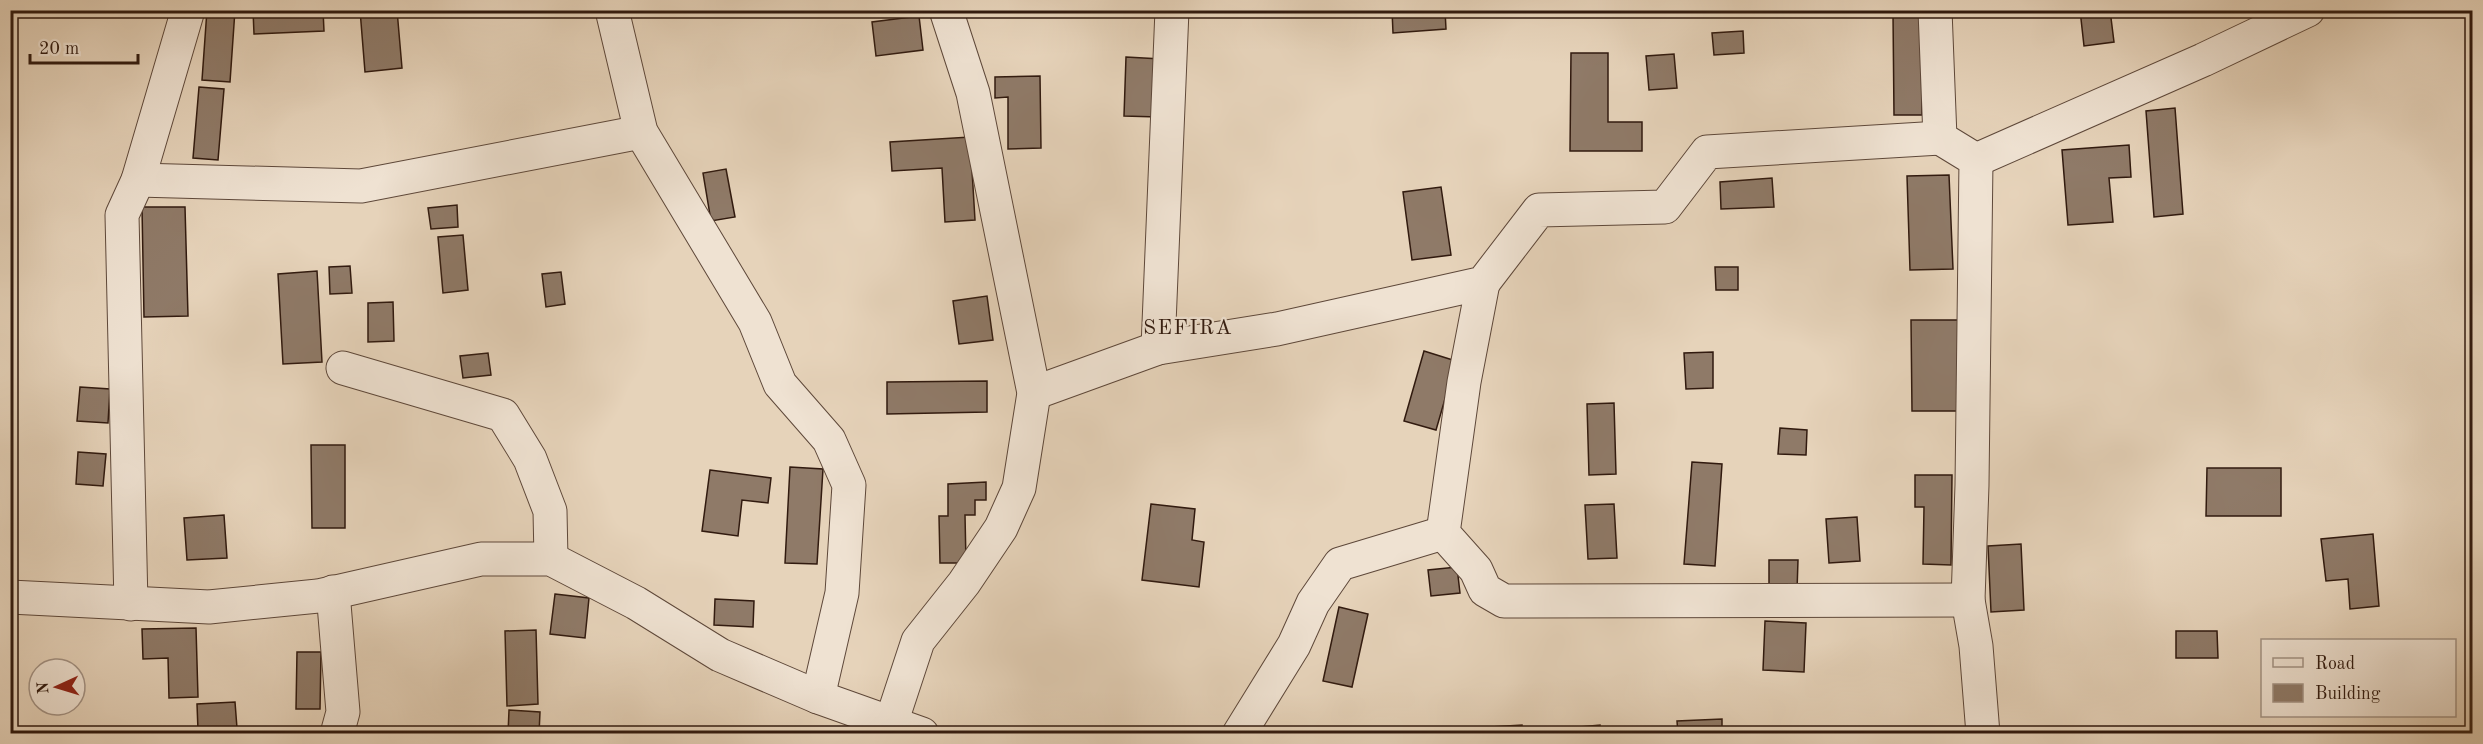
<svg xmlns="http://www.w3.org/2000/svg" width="2483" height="744" font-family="'Old Standard TT',serif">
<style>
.building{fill:#8f7a68;stroke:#311a0f;stroke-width:1.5}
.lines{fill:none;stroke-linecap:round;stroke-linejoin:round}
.street-casing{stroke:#5e483a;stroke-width:35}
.street{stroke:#efe2d2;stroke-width:33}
.labels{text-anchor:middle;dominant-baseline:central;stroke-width:4.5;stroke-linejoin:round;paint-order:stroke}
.quarter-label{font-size:21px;letter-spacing:1.5px;fill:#311a0f;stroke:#efe2d2}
</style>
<rect width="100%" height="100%" fill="#e6d3ba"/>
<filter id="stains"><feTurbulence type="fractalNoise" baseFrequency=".00333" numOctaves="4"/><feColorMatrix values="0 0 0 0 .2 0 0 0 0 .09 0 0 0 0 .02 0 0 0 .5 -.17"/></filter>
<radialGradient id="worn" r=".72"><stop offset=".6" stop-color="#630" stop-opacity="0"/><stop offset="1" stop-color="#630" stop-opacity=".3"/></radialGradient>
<g class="building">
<path d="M 207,10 L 235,10 L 230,82 L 202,80 Z"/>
<path d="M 253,10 L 323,10 L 324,31 L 254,34 Z"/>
<path d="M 360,10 L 397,10 L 402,68 L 365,72 Z"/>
<path d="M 1392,10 L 1445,10 L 1446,29 L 1393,33 Z"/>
<path d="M 2080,10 L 2110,10 L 2114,42 L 2084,46 Z"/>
<path d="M 2158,10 L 2191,10 L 2158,14 Z"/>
<path d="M 1893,14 L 1921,14 L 1922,115 L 1894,115 Z"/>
<path d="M 919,16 L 923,50 L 876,56 L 872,22 Z"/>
<path d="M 1743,31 L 1744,53 L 1714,55 L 1712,33 Z"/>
<path d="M 1571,53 L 1608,53 L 1608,122 L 1642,122 L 1642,151 L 1570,151 Z"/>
<path d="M 1674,54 L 1677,88 L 1649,90 L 1646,56 Z"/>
<path d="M 1126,57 L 1161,59 L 1158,117 L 1124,116 Z"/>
<path d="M 1040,76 L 1041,148 L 1008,149 L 1008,97 L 995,98 L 995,77 Z"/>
<path d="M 199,87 L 224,89 L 218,160 L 193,158 Z"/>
<path d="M 2175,108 L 2183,214 L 2154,217 L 2146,111 Z"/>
<path d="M 970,137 L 975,220 L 945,222 L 942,168 L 892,171 L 890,142 Z"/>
<path d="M 2129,145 L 2131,177 L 2109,178 L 2113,222 L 2068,225 L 2062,150 Z"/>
<path d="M 726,169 L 735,217 L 711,221 L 703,173 Z"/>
<path d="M 1949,175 L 1953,269 L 1910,270 L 1907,176 Z"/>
<path d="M 1772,178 L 1774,207 L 1721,209 L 1720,182 Z"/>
<path d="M 1441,187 L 1451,255 L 1412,260 L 1403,192 Z"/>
<path d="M 457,205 L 458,227 L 431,229 L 428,208 Z"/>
<path d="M 142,207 L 185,207 L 188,316 L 144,317 Z"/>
<path d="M 463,235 L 468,290 L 443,293 L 438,237 Z"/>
<path d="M 350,266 L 352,293 L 330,294 L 329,267 Z"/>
<path d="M 1715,267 L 1738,267 L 1738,290 L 1716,290 Z"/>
<path d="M 317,271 L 322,362 L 283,364 L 278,274 Z"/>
<path d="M 561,272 L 565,304 L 546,307 L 542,274 Z"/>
<path d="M 987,296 L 993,340 L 959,344 L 953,301 Z"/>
<path d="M 393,302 L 394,341 L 368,342 L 368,303 Z"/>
<path d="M 1911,320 L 1958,320 L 1959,411 L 1912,411 Z"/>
<path d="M 1424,351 L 1456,361 L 1436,430 L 1404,421 Z"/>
<path d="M 1713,352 L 1713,388 L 1686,389 L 1684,353 Z"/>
<path d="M 488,353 L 491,375 L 463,378 L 460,356 Z"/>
<path d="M 987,381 L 987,412 L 887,414 L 887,382 Z"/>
<path d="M 80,387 L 110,389 L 108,423 L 77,421 Z"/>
<path d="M 1614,403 L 1616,474 L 1589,475 L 1587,404 Z"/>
<path d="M 1780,428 L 1807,430 L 1806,455 L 1778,454 Z"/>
<path d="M 311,445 L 345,445 L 345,528 L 312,528 Z"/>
<path d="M 78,452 L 106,454 L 103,486 L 76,484 Z"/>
<path d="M 1692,462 L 1722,464 L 1715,566 L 1684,564 Z"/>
<path d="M 790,467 L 823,469 L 817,564 L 785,563 Z"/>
<path d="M 2207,468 L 2281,468 L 2281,516 L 2206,516 Z"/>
<path d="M 710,470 L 771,478 L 768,503 L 742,500 L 738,536 L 702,531 Z"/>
<path d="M 1915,475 L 1952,475 L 1951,565 L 1923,564 L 1924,507 L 1915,507 Z"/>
<path d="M 986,482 L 986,500 L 975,500 L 975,515 L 965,515 L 966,563 L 940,563 L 939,516 L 948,516 L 948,484 Z"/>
<path d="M 1151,504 L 1195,509 L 1192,540 L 1204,542 L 1199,587 L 1142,580 Z"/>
<path d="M 1614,504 L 1617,558 L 1588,559 L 1585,505 Z"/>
<path d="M 224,515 L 227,558 L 187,560 L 184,518 Z"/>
<path d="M 1857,517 L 1860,561 L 1829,563 L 1826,519 Z"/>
<path d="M 2373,534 L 2379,606 L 2350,609 L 2348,579 L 2326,581 L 2321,539 Z"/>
<path d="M 2021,544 L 2024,610 L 1991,612 L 1988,546 Z"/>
<path d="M 1769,560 L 1798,560 L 1797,591 L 1769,590 Z"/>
<path d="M 1457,567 L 1460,593 L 1431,596 L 1428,570 Z"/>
<path d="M 555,594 L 589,598 L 585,638 L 550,634 Z"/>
<path d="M 715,599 L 754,601 L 753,627 L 714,625 Z"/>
<path d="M 1339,607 L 1368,614 L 1352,687 L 1323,681 Z"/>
<path d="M 1765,621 L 1806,623 L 1804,672 L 1763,670 Z"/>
<path d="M 196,628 L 198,697 L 169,698 L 168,658 L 143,659 L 142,629 Z"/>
<path d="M 536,630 L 538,704 L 507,706 L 505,631 Z"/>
<path d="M 2176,631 L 2217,631 L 2218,658 L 2176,658 Z"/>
<path d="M 297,652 L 321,652 L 320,709 L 296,709 Z"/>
<path d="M 235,702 L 237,728 L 198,730 L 197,704 Z"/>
<path d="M 509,710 L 540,712 L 539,734 L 508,734 Z"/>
<path d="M 1722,719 L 1722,734 L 1678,734 L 1677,721 Z"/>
<path d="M 1522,725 L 1522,734 L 1458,734 L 1458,729 Z"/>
<path d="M 1600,725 L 1600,734 L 1536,734 L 1536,731 Z"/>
</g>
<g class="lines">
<g class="street-casing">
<g id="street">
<path d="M 612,10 L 641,132 L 755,322 L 780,384 L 829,440 L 849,485 L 842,593 L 818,697"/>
<path d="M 1935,10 L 1940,138 L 1976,160 L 1972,485 L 1968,600 L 1976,646 L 1983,734"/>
<path d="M 1976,160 L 2203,60 L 2308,10"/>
<path d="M 138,180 L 361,186 L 641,132"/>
<path d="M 1483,283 L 1464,382 L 1443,533 L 1476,570 L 1485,590 L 1504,601 L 1968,600"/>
<path d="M 1158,348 L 1172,10"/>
<path d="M 343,368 L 503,415 L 530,459 L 550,511 L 551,559"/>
<path d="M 1034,393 L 1158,348 L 1277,329 L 1483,283 L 1539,210 L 1665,207 L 1707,152 L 1940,138"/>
<path d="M 333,592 L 343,712 L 337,734"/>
<path d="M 10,597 L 209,607 L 318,596 L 481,559 L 551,559 L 636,603 L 720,655 L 818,697 L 922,734"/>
<path d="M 131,604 L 122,215 L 138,180 L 188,10"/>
<path d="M 891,723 L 918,641 L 964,583 L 1001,528 L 1019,488 L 1034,393 L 973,93 L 946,10"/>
<path d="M 1239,734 L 1294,645 L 1313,603 L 1340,564 L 1443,533"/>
</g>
</g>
<use href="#street" class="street"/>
</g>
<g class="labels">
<g class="quarter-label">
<text x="1188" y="328">SEFIRA</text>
</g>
</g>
<rect width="2483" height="744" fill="none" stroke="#e6d3ba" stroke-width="36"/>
<rect x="12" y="12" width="2459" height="720" fill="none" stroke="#311a0f" stroke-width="3"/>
<rect x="18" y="18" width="2447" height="708" fill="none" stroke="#311a0f" stroke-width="1.5"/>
<rect x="2261" y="639" width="195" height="78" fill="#efe2d2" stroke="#a39284" stroke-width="1.5"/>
<rect x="2273" y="658" width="30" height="9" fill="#efe2d2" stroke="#a39284" stroke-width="1.5"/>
<text x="2315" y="669" font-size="18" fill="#311a0f">Road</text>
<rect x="2273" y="684" width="30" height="18" fill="#8f7a68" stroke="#a39284" stroke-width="1.5"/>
<text x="2315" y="699" font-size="18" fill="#311a0f">Building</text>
<g transform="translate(57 687) rotate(266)"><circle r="28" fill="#efe2d2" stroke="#a39284" stroke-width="1.5"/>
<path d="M0-4.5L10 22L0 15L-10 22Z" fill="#8f2418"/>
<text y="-9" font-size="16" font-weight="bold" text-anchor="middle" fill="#311a0f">N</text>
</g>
<path d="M30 54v9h108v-9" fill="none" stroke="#311a0f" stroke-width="3"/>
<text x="39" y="54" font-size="18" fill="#311a0f" stroke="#efe2d2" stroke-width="4.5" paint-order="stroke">20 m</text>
<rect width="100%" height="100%" filter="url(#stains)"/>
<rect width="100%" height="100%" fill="url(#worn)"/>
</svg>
